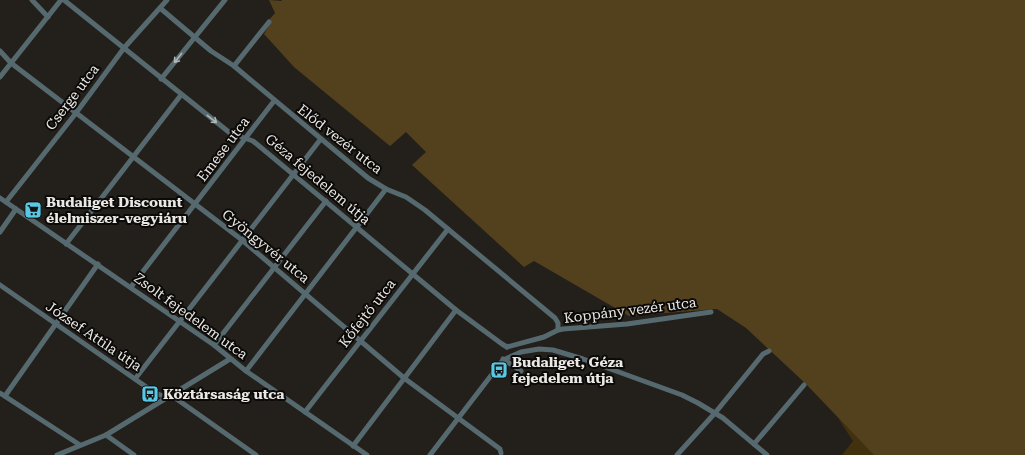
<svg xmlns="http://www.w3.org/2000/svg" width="1025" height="455" font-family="'Roboto Serif',serif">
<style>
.green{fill:#42310f}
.forest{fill:#53411d}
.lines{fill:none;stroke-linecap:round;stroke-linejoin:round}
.minor{stroke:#55696f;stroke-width:5}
.oneway{stroke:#afb6b6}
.labels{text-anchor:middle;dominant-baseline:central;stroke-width:4;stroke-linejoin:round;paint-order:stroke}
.street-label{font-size:14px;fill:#ebe9e5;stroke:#0c0a08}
.poi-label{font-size:14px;font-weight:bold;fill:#ebe9e5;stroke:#0c0a08;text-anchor:start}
</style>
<rect width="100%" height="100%" fill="#23201b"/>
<path class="green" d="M 838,418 L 876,455 L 842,455 L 853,441 Z"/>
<path class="forest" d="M 269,0 L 281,1 L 282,0 L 1025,0 L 1025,455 L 874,455 L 805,383 L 746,328 L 717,309 L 629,316 L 534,261 L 524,267 L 412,165 L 426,152 L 406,132 L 390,146 L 294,67 L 264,34 L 271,22 L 269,20 L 275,13 Z"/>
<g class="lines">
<g class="minor">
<path d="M 32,0 L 48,17"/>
<path d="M 64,0 L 230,133 L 253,141 L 456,310 L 502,344 L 507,347"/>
<path d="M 160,8 L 211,51 L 234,66 L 368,178 L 386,189 L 406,197 L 425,210 L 555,318 L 558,323 L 558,330"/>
<path d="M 0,51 L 11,63 L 242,240 L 404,378 L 500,449 L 501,453"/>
<path d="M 234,66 L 269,22"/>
<path d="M 0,77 L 61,0"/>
<path d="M 161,79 L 225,0"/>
<path d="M 0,198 L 214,345 L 246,371 L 367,455"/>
<path d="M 6,202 L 76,113 L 124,48 L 167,0"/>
<path d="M 0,232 L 16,209"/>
<path d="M 66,244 L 181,95"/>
<path d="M 0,285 L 155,393 L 163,396 L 171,395 L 256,455"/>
<path d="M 131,287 L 274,101"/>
<path d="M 214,345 L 326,201"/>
<path d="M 507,347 L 544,337 L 558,330 L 563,329 L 627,324 L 711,312"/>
<path d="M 503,359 L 521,371"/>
<path d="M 246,371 L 386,189"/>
<path d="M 135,379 L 320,140"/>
<path d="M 0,393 L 80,445"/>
<path d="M 5,396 L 98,264"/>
<path d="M 305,412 L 448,229"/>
<path d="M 106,435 L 134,455"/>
<path d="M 754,444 L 804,385"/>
<path d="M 353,446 L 456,310"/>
<path d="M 57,455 L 106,435 L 230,359"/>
<path d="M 430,455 L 503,360 L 521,352 L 539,349 L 553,350 L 583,359 L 682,395 L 698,403 L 723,418 L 767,455"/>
<path d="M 677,455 L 715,413 L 763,354 L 769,351"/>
</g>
</g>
<defs><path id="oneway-shaft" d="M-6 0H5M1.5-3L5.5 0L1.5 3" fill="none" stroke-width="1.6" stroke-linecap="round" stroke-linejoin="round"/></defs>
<g class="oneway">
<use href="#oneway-shaft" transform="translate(178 58) rotate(128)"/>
<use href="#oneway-shaft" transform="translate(212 119) rotate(38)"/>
</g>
<defs>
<g id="supermarket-square" transform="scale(0.9)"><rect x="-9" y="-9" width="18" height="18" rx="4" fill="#59c8e5" stroke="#0c0a08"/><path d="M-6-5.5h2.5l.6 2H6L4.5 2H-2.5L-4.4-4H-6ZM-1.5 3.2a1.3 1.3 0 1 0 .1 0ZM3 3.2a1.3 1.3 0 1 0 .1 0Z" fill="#111"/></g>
<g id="bus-square" transform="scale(0.9)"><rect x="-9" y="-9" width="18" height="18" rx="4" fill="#59c8e5" stroke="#0c0a08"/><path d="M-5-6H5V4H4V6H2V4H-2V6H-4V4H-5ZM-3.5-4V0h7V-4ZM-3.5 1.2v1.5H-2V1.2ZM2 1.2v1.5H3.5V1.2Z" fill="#111"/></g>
</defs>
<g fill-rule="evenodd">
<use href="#supermarket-square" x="33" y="210"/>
<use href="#bus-square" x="499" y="370"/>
<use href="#bus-square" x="150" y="394"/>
</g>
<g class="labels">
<g class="street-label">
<text transform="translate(72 97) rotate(-53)">Cserge utca</text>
<text transform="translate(340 139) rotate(38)">Előd vezér utca</text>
<text transform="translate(223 149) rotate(-53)">Emese utca</text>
<text transform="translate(318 179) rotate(40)">Géza fejedelem útja</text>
<text transform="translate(266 246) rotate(39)">Gyöngyvér utca</text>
<text transform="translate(630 310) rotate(-7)">Koppány vezér utca</text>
<text transform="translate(367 313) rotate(-52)">Kőfejtő utca</text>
<text transform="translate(191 316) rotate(36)">Zsolt fejedelem utca</text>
<text transform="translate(94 336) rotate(34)">József Attila útja</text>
</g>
<g class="poi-label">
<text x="46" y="202">Budaliget Discount<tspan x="46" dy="16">élelmiszer-vegyiáru</tspan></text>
<text x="512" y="362">Budaliget, Géza<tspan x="512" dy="16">fejedelem útja</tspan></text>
<text x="163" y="394">Köztársaság utca</text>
</g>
</g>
</svg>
